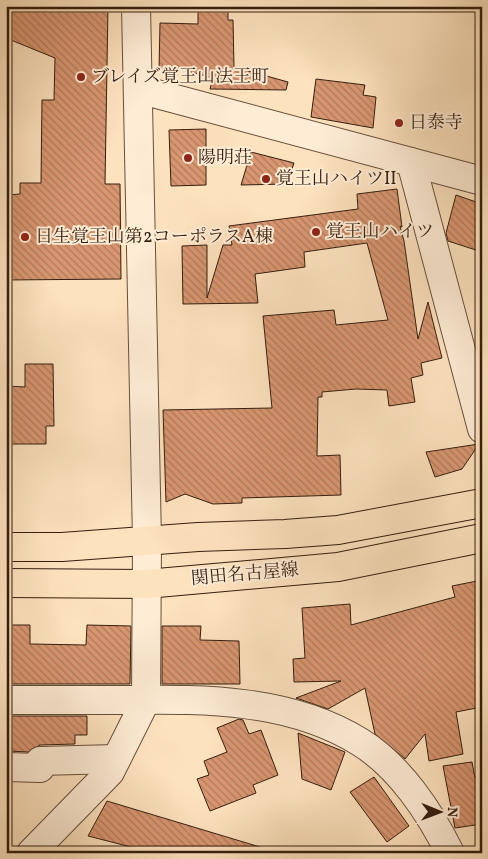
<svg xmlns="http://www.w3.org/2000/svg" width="488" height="859" font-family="Vollkorn,'Noto Serif JP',serif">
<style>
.building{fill:url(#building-back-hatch);stroke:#351e0f}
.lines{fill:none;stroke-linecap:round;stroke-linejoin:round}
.street-casing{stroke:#674f3b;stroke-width:30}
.primary-casing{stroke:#351e0f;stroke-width:30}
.street{stroke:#feecd5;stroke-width:28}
.primary{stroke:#fde2be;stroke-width:28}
.poi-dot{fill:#8f2418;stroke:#feecd5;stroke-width:2}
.labels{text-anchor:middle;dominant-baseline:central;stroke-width:4;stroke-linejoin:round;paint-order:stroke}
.poi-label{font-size:18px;fill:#351e0f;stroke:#feecd5;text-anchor:start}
.street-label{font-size:18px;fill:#351e0f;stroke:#feecd5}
</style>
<defs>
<pattern id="building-back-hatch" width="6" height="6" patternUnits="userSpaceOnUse" patternTransform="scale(1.25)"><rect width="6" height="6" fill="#d89671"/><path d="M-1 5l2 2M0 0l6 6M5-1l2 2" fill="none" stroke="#b07a5b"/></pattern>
</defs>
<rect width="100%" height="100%" fill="#fde2be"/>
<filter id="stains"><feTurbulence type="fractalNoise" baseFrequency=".004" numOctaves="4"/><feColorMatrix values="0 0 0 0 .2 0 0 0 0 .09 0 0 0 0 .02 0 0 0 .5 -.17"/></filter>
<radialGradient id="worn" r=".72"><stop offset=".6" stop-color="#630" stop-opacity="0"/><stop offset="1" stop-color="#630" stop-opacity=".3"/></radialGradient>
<g class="building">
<path d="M 6,6 L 108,6 L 105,184 L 120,184 L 121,279 L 6,280 L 6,195 L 20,194 L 20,183 L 41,183 L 42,100 L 54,100 L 55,58 L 6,38 Z"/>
<path d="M 198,6 L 228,6 L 228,20 L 233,20 L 234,67 L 288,82 L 286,90 L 210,89 L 213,78 L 183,70 L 159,70 L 160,23 L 198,24 Z"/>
<path d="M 316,79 L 365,85 L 363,95 L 376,97 L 373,128 L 311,117 Z"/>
<path d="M 206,129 L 206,185 L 171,186 L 169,130 Z"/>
<path d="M 251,152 L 294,163 L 287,184 L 241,185 Z"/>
<path d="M 397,189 L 402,227 L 400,226 L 404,241 L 418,339 L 428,302 L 442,358 L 421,363 L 423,375 L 411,378 L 415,402 L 389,406 L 387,390 L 356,389 L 322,392 L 322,397 L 318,397 L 317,456 L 340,455 L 341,495 L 242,498 L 242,503 L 213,504 L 185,494 L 166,502 L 163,410 L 272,408 L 263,316 L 334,310 L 336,325 L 388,320 L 367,243 L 304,252 L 305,267 L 255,274 L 258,303 L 183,304 L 182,246 L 207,245 L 207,298 L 223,245 L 232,245 L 229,226 L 358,209 L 357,194 Z"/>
<path d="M 456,195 L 482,204 L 482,252 L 448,241 L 446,233 Z"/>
<path d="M 25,364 L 53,364 L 54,426 L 46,426 L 46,444 L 6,444 L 6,386 L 25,387 Z"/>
<path d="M 479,444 L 462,469 L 435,477 L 426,452 Z"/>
<path d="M 482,580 L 482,707 L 456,712 L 463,754 L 429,761 L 425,734 L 405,759 L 375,734 L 365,688 L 328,709 L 296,698 L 341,681 L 294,682 L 293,659 L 305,658 L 302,608 L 350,604 L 351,625 L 455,597 L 452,586 Z"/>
<path d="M 6,625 L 30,625 L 30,644 L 86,645 L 87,625 L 131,626 L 130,684 L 6,684 Z"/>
<path d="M 162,626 L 201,626 L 200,640 L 239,641 L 240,684 L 162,684 Z"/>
<path d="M 10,716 L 87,716 L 87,735 L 75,735 L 75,744 L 40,745 L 28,752 L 9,751 Z"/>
<path d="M 239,719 L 243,720 L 249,734 L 261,730 L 278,775 L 253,785 L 256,793 L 210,811 L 197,779 L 209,775 L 204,761 L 227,752 L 217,728 Z"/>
<path d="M 298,733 L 345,752 L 331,790 L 302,779 Z"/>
<path d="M 472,762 L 475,778 L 482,777 L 482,824 L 455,828 L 443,766 Z"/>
<path d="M 374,777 L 409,826 L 387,842 L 350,792 Z"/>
<path d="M 107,801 L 260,847 L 259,853 L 129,853 L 131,847 L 88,836 Z"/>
</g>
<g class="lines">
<g class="street-casing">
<g id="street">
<path d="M 138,89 L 482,181"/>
<path d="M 411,162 L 482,429"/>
<path d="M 6,700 C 47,700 87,700 128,700 C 207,699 290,699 360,742 C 399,766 430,812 450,853"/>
<path d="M 6,767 L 40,768 L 40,761 L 116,759"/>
<path d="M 31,853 L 110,772 L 146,700 L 147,541 L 136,6"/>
</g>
</g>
<g class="primary-casing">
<g id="primary">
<path d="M 6,547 L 62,547 L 198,537 L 285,534 L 338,530 L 482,503"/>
<path d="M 6,583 L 146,584 L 338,567 L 482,538"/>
</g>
</g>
<use href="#street" class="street"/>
<use href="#primary" class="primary"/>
</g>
<g class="poi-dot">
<circle cx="81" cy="77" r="5"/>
<circle cx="399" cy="123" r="5"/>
<circle cx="188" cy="158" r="5"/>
<circle cx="266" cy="179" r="5"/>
<circle cx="316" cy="232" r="5"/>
<circle cx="25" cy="237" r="5"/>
</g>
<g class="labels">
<g class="poi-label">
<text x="91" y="77">ブレイズ覚王山法王町</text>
<text x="409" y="123">日泰寺</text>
<text x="198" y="158">陽明荘</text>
<text x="276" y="179">覚王山ハイツII</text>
<text x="326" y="232">覚王山ハイツ</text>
<text x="35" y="237">日生覚王山第2コーポラスA棟</text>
</g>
<g class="street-label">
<text transform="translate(245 575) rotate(-5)">関田名古屋線</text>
</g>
</g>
<rect width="488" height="859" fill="none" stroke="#fde2be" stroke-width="25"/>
<rect x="8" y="8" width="473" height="844" fill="none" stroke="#351e0f" stroke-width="2.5"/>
<rect x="12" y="12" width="463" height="834" fill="none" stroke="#351e0f"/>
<g transform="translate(440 812) rotate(91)" stroke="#feecd5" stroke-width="4" paint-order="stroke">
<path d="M0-4L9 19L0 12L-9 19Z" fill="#351e0f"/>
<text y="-8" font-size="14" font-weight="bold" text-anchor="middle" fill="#351e0f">N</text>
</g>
<rect width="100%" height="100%" filter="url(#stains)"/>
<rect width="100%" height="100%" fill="url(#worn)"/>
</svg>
